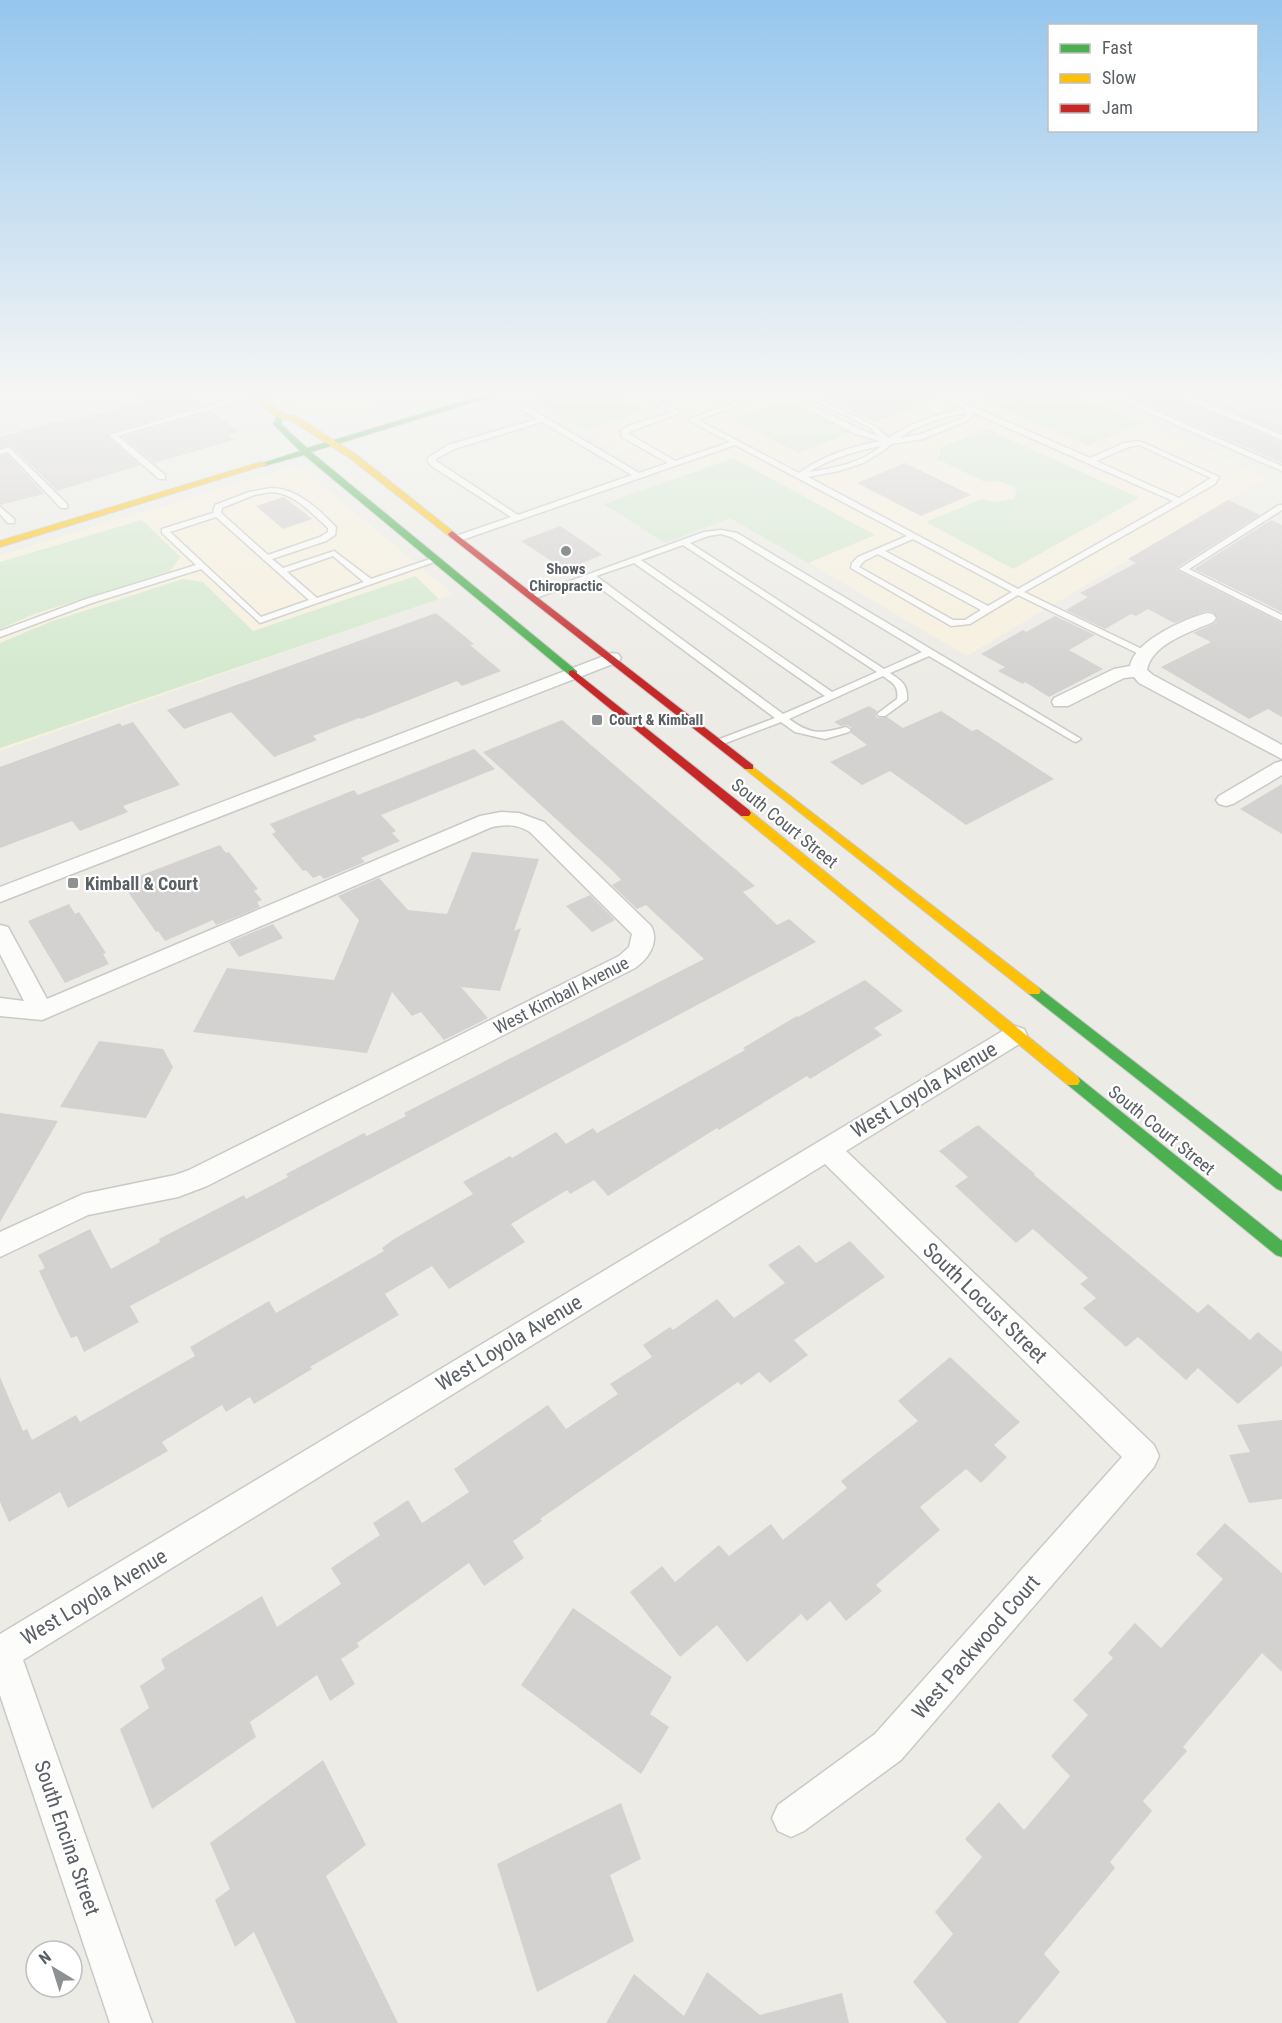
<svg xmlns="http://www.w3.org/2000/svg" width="1282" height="2023" font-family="'Roboto Condensed',sans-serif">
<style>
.commercial{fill:#f6f0de}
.industrial{fill:#dddbd7}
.green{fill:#d4e9cf}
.building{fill:#d4d2d0}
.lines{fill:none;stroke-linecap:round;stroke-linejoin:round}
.lane-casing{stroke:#c9c9c8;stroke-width:3}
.street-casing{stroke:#c9c9c8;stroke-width:3}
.fast-casing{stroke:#c8c9c8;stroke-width:2}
.slow-casing{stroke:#c8c9c8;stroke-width:2}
.jam-casing{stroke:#c8c9c8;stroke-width:2}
.lane{fill:#fcfcfb;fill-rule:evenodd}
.street{fill:#fcfcfb;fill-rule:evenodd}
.fast{fill:#4caf50;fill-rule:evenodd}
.slow{fill:#ffc107;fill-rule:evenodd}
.jam{fill:#c62828;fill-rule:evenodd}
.poi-dot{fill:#8e9192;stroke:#fff;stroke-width:2}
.labels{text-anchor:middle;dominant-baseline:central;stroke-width:4.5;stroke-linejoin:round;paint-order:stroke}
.far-poi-label{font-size:15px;font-weight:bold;fill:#5b6065;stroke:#fff}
.street-label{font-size:18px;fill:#5b6065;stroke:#fff}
.poi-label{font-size:18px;font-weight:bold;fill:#5b6065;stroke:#fff;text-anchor:start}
.near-street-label{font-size:21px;fill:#5b6065;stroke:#fff}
</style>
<rect width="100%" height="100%" fill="#ecebe6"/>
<g class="commercial">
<path d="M 278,394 L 413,394 L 336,417 L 309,415 Z"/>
<path d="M 546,394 L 1076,394 L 1267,477 L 967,656 L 531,399 Z"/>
<path d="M 298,465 L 453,594 L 0,751 L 0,555 Z"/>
</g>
<path class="industrial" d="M 1203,394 L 1282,394 L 1282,427 Z"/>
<g class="green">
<path d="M 546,394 L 615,394 L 645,411 L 586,431 L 532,399 Z"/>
<path d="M 969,394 L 1075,394 L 1142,423 L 1088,445 Z"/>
<path d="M 785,401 L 851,433 L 798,453 L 732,419 Z"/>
<path d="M 986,429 L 1139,498 L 1013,569 L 926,522 L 982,499 L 994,502 L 1014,499 L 1017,490 C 1007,482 997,480 985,482 L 937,459 L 940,455 L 940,448 Z"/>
<path d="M 733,458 L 875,535 L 808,563 L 730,518 L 665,543 L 604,504 Z"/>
<path d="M 142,520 L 180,557 L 170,571 L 34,614 L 0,629 L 0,562 Z"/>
<path d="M 415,576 L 439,599 L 0,748 L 0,643 L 50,622 L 183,579 L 203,582 L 253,631 Z"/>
</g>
<g class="building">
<path d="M 133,394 L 189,394 L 204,405 L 108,433 L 108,437 L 140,465 L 57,491 L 11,445 L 0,448 L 0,437 L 52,423 L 77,418 L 79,419 L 142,402 Z"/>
<path d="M 818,394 L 932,394 L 938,398 L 875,422 Z"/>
<path d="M 1123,394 L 1172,394 L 1282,442 L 1282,463 Z"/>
<path d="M 1191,394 L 1201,394 L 1282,427 L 1282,433 Z"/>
<path d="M 211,411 L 239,432 L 228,435 L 234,440 L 154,463 L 123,437 Z"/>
<path d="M 7,454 L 44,494 L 0,505 L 0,456 Z"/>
<path d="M 905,463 L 971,495 L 921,516 L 857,483 Z"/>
<path d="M 284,497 L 312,519 L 283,529 L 256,506 Z"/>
<path d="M 1228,500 L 1260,515 L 1178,567 L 1177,570 L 1282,623 L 1282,717 L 1268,709 L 1249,719 L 1161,667 L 1211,642 L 1193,633 L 1215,623 L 1218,618 L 1213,612 L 1206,611 L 1174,623 L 1148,609 L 1136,616 L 1131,614 L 1105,629 L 1066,610 L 1088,597 L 1080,593 L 1136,563 L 1128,559 Z"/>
<path d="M 1271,520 L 1282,525 L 1282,612 L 1194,569 Z"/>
<path d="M 560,526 L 590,546 L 602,555 L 565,570 L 521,541 Z"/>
<path d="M 436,613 L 474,644 L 470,645 L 501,671 L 462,686 L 457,681 L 361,719 L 359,718 L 313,736 L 317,740 L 274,757 L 231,712 L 184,729 L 167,710 Z"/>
<path d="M 1055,616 L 1095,635 L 1069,650 L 1103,669 L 1049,697 L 1025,682 L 1023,684 L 998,671 L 1005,667 L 981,654 L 1023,630 L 1026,632 Z"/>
<path d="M 869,706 L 877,711 L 875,714 L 877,718 L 887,717 L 903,728 L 941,711 L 972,731 L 977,729 L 1054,779 L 966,825 L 890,771 L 862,785 L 830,762 L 867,745 L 851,733 L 852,728 L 847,725 L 841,726 L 834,722 Z"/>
<path d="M 562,720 L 755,886 L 743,892 L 777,925 L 789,919 L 816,942 L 130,1306 L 139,1322 L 84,1352 L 77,1336 L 71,1338 L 60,1316 L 39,1271 L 45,1268 L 38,1255 L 90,1229 L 111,1269 L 160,1242 L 159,1239 L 244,1195 L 246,1199 L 288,1177 L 286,1174 L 364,1133 L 367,1136 L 406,1116 L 404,1113 L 704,959 L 646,905 L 637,909 L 612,885 L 621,880 L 615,873 L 483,752 Z"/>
<path d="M 133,722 L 180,785 L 123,806 L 128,812 L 80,831 L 72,821 L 0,848 L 0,767 L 120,723 L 122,726 Z"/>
<path d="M 474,749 L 495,769 L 381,815 L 396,831 L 392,833 L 400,841 L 361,858 L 365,862 L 324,879 L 320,875 L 313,878 L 306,870 L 303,871 L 272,834 L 276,832 L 270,824 L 354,790 L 358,795 Z"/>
<path d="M 1282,784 L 1282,834 L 1240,809 Z"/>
<path d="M 220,845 L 226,853 L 229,852 L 258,889 L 254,891 L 262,900 L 257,902 L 260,907 L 216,925 L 213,920 L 165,941 L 158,931 L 156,932 L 128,892 L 132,890 L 126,881 Z"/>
<path d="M 472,852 L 539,859 L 514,931 L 521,928 L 500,991 L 461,987 L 488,1018 L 444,1040 L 421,1012 L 412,1016 L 392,992 L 367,1053 L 193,1032 L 227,968 L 334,980 L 359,920 L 338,896 L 379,878 L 408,910 L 447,914 Z"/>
<path d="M 590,895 L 615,920 L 592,932 L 566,906 Z"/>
<path d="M 69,904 L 75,914 L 79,912 L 106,953 L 103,954 L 109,964 L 65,983 L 28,921 Z"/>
<path d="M 273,924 L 283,938 L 239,957 L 229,942 Z"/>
<path d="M 865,980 L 903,1011 L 874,1028 L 882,1035 L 810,1079 L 807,1076 L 719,1130 L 717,1128 L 608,1196 L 594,1180 L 570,1194 L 567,1190 L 511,1224 L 525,1242 L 449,1289 L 432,1266 L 385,1294 L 399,1315 L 310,1367 L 312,1369 L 254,1404 L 250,1397 L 226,1412 L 222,1405 L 162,1442 L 168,1451 L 68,1508 L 60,1492 L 9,1522 L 0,1502 L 0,1377 L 23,1431 L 27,1429 L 32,1440 L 76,1415 L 80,1422 L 195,1356 L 190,1347 L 269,1301 L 276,1313 L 384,1251 L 382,1248 L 394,1239 L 473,1194 L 463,1182 L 510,1156 L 512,1158 L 556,1132 L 566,1144 L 593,1128 L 597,1133 L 745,1050 L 743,1048 L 797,1016 L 798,1017 Z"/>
<path d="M 99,1041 L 163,1049 L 173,1067 L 146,1118 L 60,1107 Z"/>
<path d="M 0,1113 L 58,1121 L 0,1222 Z"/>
<path d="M 978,1125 L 1035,1174 L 1034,1175 L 1198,1313 L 1208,1304 L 1250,1340 L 1258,1332 L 1282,1352 L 1282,1366 L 1238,1404 L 1198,1368 L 1186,1380 L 1138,1337 L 1126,1347 L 1083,1308 L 1096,1298 L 1080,1284 L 1088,1278 L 1033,1229 L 1016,1243 L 955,1186 L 968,1177 L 939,1151 Z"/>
<path d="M 850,1241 L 885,1277 L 794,1340 L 808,1355 L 770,1383 L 759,1372 L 741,1385 L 738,1382 L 540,1519 L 542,1521 L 513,1541 L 524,1558 L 484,1586 L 469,1563 L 357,1643 L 359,1647 L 341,1659 L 355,1684 L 330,1701 L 317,1675 L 250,1722 L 256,1737 L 152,1809 L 120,1729 L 149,1708 L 140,1686 L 165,1669 L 161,1659 L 262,1596 L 277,1627 L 341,1584 L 331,1568 L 380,1535 L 373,1523 L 408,1500 L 422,1523 L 469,1492 L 454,1469 L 548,1405 L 566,1429 L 618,1394 L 610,1384 L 652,1357 L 643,1345 L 670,1327 L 673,1330 L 717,1299 L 734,1318 L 785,1283 L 768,1265 L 799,1245 L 816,1263 Z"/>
<path d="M 950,1357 L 1020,1422 L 994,1445 L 1007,1457 L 981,1483 L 966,1469 L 920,1507 L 940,1530 L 876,1585 L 882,1591 L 846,1621 L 830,1601 L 807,1621 L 801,1614 L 747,1662 L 717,1625 L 680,1657 L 630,1592 L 662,1566 L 675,1582 L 719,1545 L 729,1556 L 771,1524 L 783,1540 L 847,1488 L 841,1481 L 918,1421 L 898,1401 Z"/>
<path d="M 1282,1420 L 1282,1499 L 1249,1503 L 1229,1455 L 1250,1452 L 1237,1425 Z"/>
<path d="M 1225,1523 L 1282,1573 L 1282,1672 L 1262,1653 L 1183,1747 L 1187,1751 L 1143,1801 L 1152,1811 L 1110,1862 L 1115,1868 L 1044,1954 L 1060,1972 L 1018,2023 L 947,2023 L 913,1982 L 953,1934 L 935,1912 L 982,1857 L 965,1839 L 999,1802 L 1024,1830 L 1070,1776 L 1051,1756 L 1088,1715 L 1073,1700 L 1113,1658 L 1108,1653 L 1135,1623 L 1161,1648 L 1223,1579 L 1196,1554 Z"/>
<path d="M 573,1608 L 672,1677 L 650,1714 L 669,1727 L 641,1774 L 521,1685 Z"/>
<path d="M 323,1760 L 366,1845 L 326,1876 L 398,2023 L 296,2023 L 254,1932 L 235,1947 L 215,1900 L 230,1889 L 210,1843 Z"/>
<path d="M 621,1803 L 641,1859 L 610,1875 L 634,1941 L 537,1992 L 497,1864 Z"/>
<path d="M 707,1972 L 760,2015 L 842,1993 L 849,2023 L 606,2023 L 634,1974 L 684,2016 Z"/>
</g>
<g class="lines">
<g class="lane-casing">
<g id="lane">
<path d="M 250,394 L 255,396 L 118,436 L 165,475 L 165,479 L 159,479 L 109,435 Z"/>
<path d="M 282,394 L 294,394 L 262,405 L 259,403 Z"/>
<path d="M 330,394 L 353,394 L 338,400 Z"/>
<path d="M 497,394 L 506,394 L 639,473 L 668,463 L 622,437 L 621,431 L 628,426 L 671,413 L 640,394 L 649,394 L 680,413 L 634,430 L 629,432 L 629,434 L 675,461 L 730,442 L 690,421 L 690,419 L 756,394 L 767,394 L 698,420 L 799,473 C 822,456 853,446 881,441 L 856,434 L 778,394 L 787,394 L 862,430 L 878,436 L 871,428 L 801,394 L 810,394 L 875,426 L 889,438 C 910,423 939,413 965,409 L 934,394 L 944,394 L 1090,458 L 1124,443 L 1140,441 L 1219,477 L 1215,484 L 1024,592 L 1146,651 L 1146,655 L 1143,656 L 1018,595 L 970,624 L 951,626 L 851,568 L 852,563 L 858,557 L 907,536 L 735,445 L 462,540 L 456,540 L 456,536 L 511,517 L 433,467 L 428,462 L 428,458 L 448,445 L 537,419 ZM 967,413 L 964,418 L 918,435 L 899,438 C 917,425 945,416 967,413 ZM 974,413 L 1173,501 L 1018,589 L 808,477 L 839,471 L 863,463 L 883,451 L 891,444 L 923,439 L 969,420 ZM 542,422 L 632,475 L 518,515 L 436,461 L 436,459 L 454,449 ZM 1139,445 L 1211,478 L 1179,498 L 1096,461 L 1129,447 ZM 881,446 C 862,463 834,468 809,472 C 829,459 858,450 881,446 ZM 913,539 L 1012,592 L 988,606 L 885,551 ZM 878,554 L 981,610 L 965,620 L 953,620 L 859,567 L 864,561 Z"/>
<path d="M 1106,394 L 1116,394 L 1282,466 L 1282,471 Z"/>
<path d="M 1174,394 L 1184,394 L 1282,435 L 1282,440 Z"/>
<path d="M 9,447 L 67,504 L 67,508 L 61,508 L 8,452 L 0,454 L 0,450 Z"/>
<path d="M 271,488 C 297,488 318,509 336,527 L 335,535 L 326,541 L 272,559 L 283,568 L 334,551 L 371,579 L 433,558 L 440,560 L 260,623 L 201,569 L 92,603 L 0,637 L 0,631 L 86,599 L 196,565 L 162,533 L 162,529 L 213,513 L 215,505 L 249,492 ZM 271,492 C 295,493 311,513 328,528 L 328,532 L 320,537 L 268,555 L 221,513 L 222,508 L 254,495 ZM 216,517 L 309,600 L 261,617 L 170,532 ZM 333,556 L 364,582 L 317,598 L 287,572 Z"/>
<path d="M 1279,505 L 1282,505 L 1282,510 L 1189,569 L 1282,615 L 1282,621 L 1179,569 Z"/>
<path d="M 0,507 L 14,519 L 14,523 L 8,523 L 0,514 Z"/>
<path d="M 721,530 L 737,533 L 1081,739 L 1076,742 L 1073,741 L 929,656 L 890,673 C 902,681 908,685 907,700 L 885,716 L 879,716 L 877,714 L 897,699 C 899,686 893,683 883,676 L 789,719 C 811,735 821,734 846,727 L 851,730 L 849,732 L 825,739 L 795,732 L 781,722 L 723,744 L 717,744 L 717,740 L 775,718 L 588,579 L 536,598 L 529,596 L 704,532 ZM 721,534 L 731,537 L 922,652 L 884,669 L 690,543 L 708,536 ZM 683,545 L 877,672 L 832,692 L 641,560 ZM 634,563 L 825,696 L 783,714 L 596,576 Z"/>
</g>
</g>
<g class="street-casing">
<g id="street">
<path d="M 1207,613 L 1213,614 L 1216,618 L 1213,622 C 1191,632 1152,643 1147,670 L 1153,675 L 1282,745 L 1282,759 L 1139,683 L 1134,677 L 1124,678 L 1068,706 L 1054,706 L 1052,702 L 1054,698 L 1114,669 L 1130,666 C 1135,641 1184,619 1207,613 Z"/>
<path d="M 612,653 L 618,654 L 621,658 L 618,662 L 0,902 L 0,887 Z"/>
<path d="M 1282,761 L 1282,775 L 1233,804 L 1226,806 L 1219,804 L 1216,800 L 1219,796 L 1275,763 Z"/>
<path d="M 501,812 L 519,813 L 544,822 L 651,926 C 660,942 648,959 635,968 L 207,1186 L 178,1197 L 88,1215 L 0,1257 L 0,1232 L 83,1194 L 175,1175 L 189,1170 L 619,956 L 629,947 L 632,934 L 530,832 C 517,824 506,824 492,827 L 42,1020 L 0,1016 L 0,998 L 24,1001 L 0,954 L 0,925 L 8,927 L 47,999 L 480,816 Z"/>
<path d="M 1015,1026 L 1024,1029 L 1027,1035 L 1024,1041 L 846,1151 L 1154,1445 L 1159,1456 L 1154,1467 L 901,1760 L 804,1831 L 791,1837 L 778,1831 L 772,1818 L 778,1805 L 875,1734 L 1122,1457 L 825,1164 L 23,1660 L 152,2023 L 110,2023 L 0,1695 L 0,1634 L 1006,1029 Z"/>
</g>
</g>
<g class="fast-casing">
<g id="fast">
<path d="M 487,394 L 500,394 L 311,452 L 577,671 L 577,675 L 569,675 L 304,455 L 264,466 L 260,464 L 300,451 L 273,424 L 278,414 L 284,414 L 281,424 L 307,448 Z"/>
<path d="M 1034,986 L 1039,988 L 1282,1176 L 1282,1191 L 1277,1189 L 1029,994 L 1027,991 L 1029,988 Z"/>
<path d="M 1073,1076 L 1078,1077 L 1282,1241 L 1282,1257 L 1276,1255 L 1068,1085 L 1066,1081 L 1068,1077 Z"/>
</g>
</g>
<g class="slow-casing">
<g id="slow">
<path d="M 247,394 L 256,394 L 284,414 L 298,417 L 357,455 L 456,534 L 449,536 L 351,459 L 292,421 L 278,418 Z"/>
<path d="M 261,462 L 268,464 L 0,547 L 0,541 Z"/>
<path d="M 749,764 L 1039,988 L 1041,991 L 1039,994 L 1029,994 L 745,769 L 743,767 Z"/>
<path d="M 745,809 L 749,810 L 1078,1077 L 1080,1081 L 1078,1085 L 1068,1085 L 741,816 L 739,813 L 741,810 Z"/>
</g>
</g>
<g class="jam-casing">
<g id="jam">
<path d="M 452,531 L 753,765 L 753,769 L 745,769 L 449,536 L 448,534 Z"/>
<path d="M 573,670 L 749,810 L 751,813 L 749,816 L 741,816 L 569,675 L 569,671 Z"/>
</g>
</g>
<use href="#lane" class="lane"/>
<use href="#street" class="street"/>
<use href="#fast" class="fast"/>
<use href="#slow" class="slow"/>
<use href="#jam" class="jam"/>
</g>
<linearGradient id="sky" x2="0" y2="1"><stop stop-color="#95c6ee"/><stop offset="0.58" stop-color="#f6f6f4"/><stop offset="1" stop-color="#f6f6f4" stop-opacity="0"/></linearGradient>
<rect width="1282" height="678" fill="url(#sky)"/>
<g class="poi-dot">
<circle cx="566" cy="551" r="6"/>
<rect x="591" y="714" width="12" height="12" rx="3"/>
<rect x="67" y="877" width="12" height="12" rx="3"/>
</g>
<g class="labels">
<g class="far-poi-label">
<text x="566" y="569">Shows<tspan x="566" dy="17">Chiropractic</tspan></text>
<text x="609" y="720" text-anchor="start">Court &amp; Kimball</text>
</g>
<g class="street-label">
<text transform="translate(785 823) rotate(39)">South Court Street</text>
<text transform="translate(561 995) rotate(-27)">West Kimball Avenue</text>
<text transform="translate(1162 1130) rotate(39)">South Court Street</text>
</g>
<g class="poi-label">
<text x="85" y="883">Kimball &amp; Court</text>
</g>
<g class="near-street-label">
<text transform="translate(924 1090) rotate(-31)">West Loyola Avenue</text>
<text transform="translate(985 1303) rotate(44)">South Locust Street</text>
<text transform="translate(509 1343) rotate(-31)">West Loyola Avenue</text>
<text transform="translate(94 1597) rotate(-31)">West Loyola Avenue</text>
<text transform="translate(976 1647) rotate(-49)">West Packwood Court</text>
<text transform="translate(67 1838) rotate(71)">South Encina Street</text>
</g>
</g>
<rect x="1048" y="24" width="210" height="108" fill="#ffffff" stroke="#bdbfc1" stroke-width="1.5"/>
<rect x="1060" y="44" width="30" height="9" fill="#4caf50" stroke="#bdbfc1" stroke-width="1.5"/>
<text x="1102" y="54" font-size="18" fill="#5b6065">Fast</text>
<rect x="1060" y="74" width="30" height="9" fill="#ffc107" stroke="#bdbfc1" stroke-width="1.5"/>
<text x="1102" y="84" font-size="18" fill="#5b6065">Slow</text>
<rect x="1060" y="104" width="30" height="9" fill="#c62828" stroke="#bdbfc1" stroke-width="1.5"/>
<text x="1102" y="114" font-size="18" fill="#5b6065">Jam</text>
<g transform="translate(54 1969) rotate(322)"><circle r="28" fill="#ffffff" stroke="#bdbfc1" stroke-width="1.5"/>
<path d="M0-4.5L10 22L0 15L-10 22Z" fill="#8e9192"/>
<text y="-9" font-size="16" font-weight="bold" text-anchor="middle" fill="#5b6065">N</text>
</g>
</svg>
